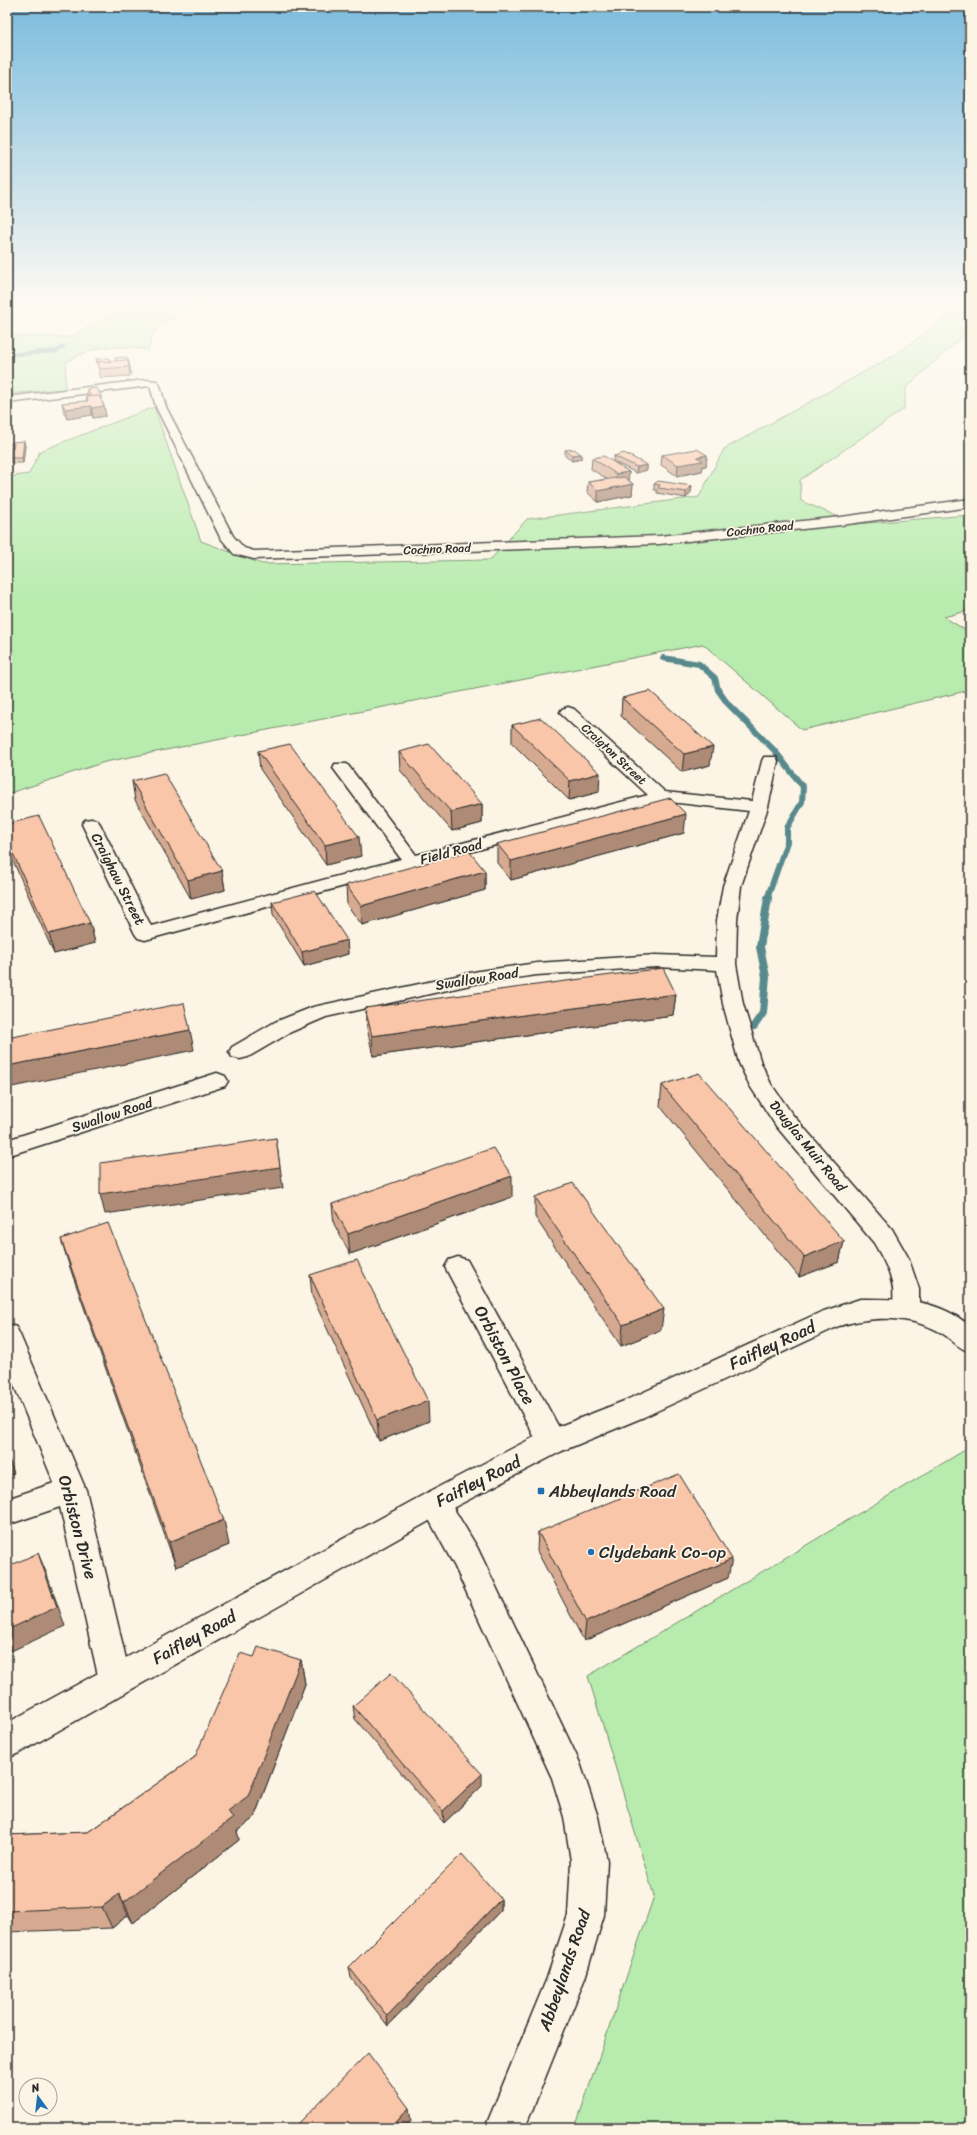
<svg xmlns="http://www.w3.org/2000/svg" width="977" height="2135" font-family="Sriracha,sans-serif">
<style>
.green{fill:#b8ecae;stroke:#728c6c}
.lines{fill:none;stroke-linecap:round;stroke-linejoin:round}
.stream-far2{stroke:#598a8d;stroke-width:4}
.stream-far1{stroke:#598a8d;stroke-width:6}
.stream{stroke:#598a8d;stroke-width:8}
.street-casing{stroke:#2b2b2b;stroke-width:3}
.secondary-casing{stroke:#2b2b2b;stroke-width:3}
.street{fill:#fcf5e5;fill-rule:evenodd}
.secondary{fill:#fcf5e5;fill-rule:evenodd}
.wall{fill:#d6aa91;stroke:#2b2b2b}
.shaded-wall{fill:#ae8b76;stroke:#2b2b2b}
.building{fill:#f9c6a9;stroke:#2b2b2b}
.poi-dot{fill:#1f6fb2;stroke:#fcf5e5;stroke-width:1.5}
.labels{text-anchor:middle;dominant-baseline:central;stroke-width:3.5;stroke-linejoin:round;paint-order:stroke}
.far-street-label{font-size:12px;fill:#2b2b2b;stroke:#fcf5e5}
.street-label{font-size:14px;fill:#2b2b2b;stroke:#fcf5e5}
.near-street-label{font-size:17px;fill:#2b2b2b;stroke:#fcf5e5}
.near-poi-label{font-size:17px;fill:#2b2b2b;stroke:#fcf5e5;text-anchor:start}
</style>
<rect width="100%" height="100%" fill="#fcf5e5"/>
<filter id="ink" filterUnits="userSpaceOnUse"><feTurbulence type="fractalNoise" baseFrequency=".025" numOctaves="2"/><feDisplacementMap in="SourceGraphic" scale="8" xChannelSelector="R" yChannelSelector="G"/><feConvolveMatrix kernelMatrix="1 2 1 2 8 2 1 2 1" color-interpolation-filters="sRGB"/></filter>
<g filter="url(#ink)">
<g class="green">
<path d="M 137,305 L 207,305 C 193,312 162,318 154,332 C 151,336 150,344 148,350 C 113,345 98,344 66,362 L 65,389 L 7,394 L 7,336 L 71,337 L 109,316 Z"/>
<path d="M 957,305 L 970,305 L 970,329 L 906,388 L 904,409 L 800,480 L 801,501 L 855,524 L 970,515 L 970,610 L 944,617 L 970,633 L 970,690 L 802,730 L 703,644 L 105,762 L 7,794 L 7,477 L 29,474 L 40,451 L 154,407 L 201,541 L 262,564 L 490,560 L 527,519 L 699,497 L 724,449 L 895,355 L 958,309 Z"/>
<path d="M 970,1447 L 970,2128 L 575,2128 L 654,1896 L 588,1676 Z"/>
</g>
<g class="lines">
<path class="stream-far2" d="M 7,355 L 57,351 L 63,347"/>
<path class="stream-far1" d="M 663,658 L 699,664 L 715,678 L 718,690 L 728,704 L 775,751 L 803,787 L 802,802 L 787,828 L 787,842 L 767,899"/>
<path class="stream" d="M 754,1026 L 763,1013 L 766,977 L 760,947 L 768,898"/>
<g class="street-casing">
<g id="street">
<path d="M 568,707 L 574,709 L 665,792 L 752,801 L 762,761 L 764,757 L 776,757 L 778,761 L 768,807 L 741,886 L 737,920 L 736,964 L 743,1004 L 761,1063 L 771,1084 L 792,1114 L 892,1229 L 908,1257 L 919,1289 L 919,1309 L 915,1316 L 906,1319 L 897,1316 C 892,1307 894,1299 893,1289 C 891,1272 882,1257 874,1243 L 776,1126 L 750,1086 L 739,1063 L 723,1004 L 717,970 L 656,967 L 537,975 L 479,983 L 326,1017 L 291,1032 L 248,1057 L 240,1059 L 232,1057 L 229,1052 L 232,1047 L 275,1022 L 313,1007 L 479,971 L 537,963 L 656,955 L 716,957 L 717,920 L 723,886 L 749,811 L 670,802 L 640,806 L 145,940 L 138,938 L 135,934 L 82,824 L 85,820 L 91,819 L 97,820 L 100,824 L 151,926 L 401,859 L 333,768 L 335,764 L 347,764 L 416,855 L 648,795 L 562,715 L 560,712 L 562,709 Z"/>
<path d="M 217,1073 L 225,1076 L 228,1081 L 225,1086 L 7,1156 L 7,1140 Z"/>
<path d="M 458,1257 L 467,1260 L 562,1433 L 566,1442 L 562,1451 L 552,1454 L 542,1451 L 445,1267 L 449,1260 Z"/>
<path d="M 7,1324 L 16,1327 L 20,1335 L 86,1490 L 131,1680 L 126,1691 L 115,1696 L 104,1691 L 99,1680 L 60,1507 L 7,1525 L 7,1499 L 54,1483 L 7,1368 Z"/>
<path d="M 435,1490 L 445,1494 L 477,1547 L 580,1763 L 598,1817 L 607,1861 L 604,1915 L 585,1978 L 525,2128 L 485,2128 L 547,1978 L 568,1915 L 571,1861 L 564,1817 L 552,1778 L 455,1567 L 420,1503 L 425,1494 Z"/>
</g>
</g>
<g class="secondary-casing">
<g id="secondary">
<path d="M 145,380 L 157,381 L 160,386 L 166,407 L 233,536 L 244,548 L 254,551 L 659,536 L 841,517 L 970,499 L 970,507 L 841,525 L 659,544 L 254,559 L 234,554 L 220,537 L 156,407 L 150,386 L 7,403 L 7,397 Z"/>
<path d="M 860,1299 C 901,1299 936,1298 970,1326 L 970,1352 C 957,1348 951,1338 940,1332 C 909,1315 872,1316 839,1326 L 644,1417 L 562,1451 L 445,1512 L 19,1753 L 7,1758 L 7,1723 L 425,1494 L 542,1433 L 624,1401 L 821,1312 Z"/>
</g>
</g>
<use href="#street" class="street"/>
<use href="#secondary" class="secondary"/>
</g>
<g class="wall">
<path d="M 115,358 L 130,366 L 131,374 L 130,374 L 130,376 L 101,378 L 96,359 L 110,361 L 116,361 Z"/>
<path d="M 87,389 L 103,403 L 106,416 L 93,418 L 92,415 L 67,419 L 64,413 L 62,403 L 87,401 L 86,397 L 89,397 L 87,394 Z"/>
<path d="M 24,441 L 25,446 L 23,463 L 11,463 L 10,458 L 12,448 L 11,444 Z"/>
<path d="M 565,450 L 581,454 L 581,459 L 572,461 L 565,456 Z"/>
<path d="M 662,455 L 707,455 L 706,466 L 703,466 L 702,471 L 677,476 L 661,465 Z"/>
<path d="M 614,456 L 647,465 L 647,470 L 636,473 L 613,461 Z"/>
<path d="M 592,458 L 629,472 L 628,480 L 633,484 L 632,495 L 598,502 L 587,492 L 588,482 L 607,479 L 591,469 Z"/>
<path d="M 654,484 L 692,486 L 691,492 L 686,498 L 657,493 L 657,490 L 654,490 Z"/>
<path d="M 622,698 L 710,765 L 682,772 L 621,716 Z"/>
<path d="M 512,725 L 599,792 L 569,800 L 512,743 Z"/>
<path d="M 258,751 L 361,856 L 326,865 L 260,769 Z"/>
<path d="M 399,752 L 482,804 L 482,823 L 452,831 L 400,770 Z"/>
<path d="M 132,781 L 222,871 L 225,890 L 191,899 L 135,800 Z"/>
<path d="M 7,824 L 90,923 L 95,943 L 54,954 L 7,847 Z"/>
<path d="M 684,833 L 511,880 L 497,863 L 497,844 Z"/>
<path d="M 485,871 L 485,890 L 362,925 L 347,905 L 346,885 Z"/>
<path d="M 272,902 L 347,940 L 348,954 L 304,966 L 273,915 Z"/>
<path d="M 676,994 L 673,1015 L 373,1056 L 367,1028 L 365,1008 Z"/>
<path d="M 662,1085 L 844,1241 L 839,1262 L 799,1277 L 660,1106 Z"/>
<path d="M 512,1197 L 350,1254 L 334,1224 L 332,1204 Z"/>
<path d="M 535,1197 L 661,1330 L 621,1346 L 535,1217 Z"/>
<path d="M 61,1239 L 229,1545 L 176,1567 L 69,1265 Z"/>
<path d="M 310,1275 L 429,1421 L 379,1441 L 312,1296 Z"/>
<path d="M 538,1532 L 728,1578 L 584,1641 L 537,1551 Z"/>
<path d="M 254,1657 L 301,1660 L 305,1684 L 254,1818 L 237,1831 L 239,1840 L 133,1923 L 128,1915 L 112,1928 L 7,1932 L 7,1835 L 88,1832 L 195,1757 Z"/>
<path d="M 353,1706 L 482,1786 L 444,1823 L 355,1719 Z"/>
<path d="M 501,1899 L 501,1910 L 388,2026 L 351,1978 L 349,1967 Z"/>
</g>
<g class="shaded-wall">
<path d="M 129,362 L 131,374 L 130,374 L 129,367 L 117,363 Z"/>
<path d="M 91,406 L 92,415 L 67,419 L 65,409 Z"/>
<path d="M 104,406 L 106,416 L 93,418 L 92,408 Z"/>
<path d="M 24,441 L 25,446 L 23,463 L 22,458 Z"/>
<path d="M 581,454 L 581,459 L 572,461 L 572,455 Z"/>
<path d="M 707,455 L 706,466 L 703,466 L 702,471 L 677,476 L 678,465 L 697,457 Z"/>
<path d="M 647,465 L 647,470 L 636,473 L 637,467 Z"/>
<path d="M 629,472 L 628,483 L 615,485 L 616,474 Z"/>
<path d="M 633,484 L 632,495 L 598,502 L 598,491 Z"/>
<path d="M 692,486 L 691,492 L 686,498 L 686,492 Z"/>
<path d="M 713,747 L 710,765 L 682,772 L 684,754 Z"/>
<path d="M 600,773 L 599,792 L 569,800 L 570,781 Z"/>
<path d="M 482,804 L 482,823 L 452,831 L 451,812 Z"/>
<path d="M 686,814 L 684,833 L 511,880 L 511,861 Z"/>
<path d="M 359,837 L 361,856 L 326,865 L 325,845 Z"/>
<path d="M 222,871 L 225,890 L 191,899 L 188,880 Z"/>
<path d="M 485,871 L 485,890 L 362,925 L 361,906 Z"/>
<path d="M 90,923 L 95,943 L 54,954 L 49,934 Z"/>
<path d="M 347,940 L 348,954 L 304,966 L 302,952 Z"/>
<path d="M 676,994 L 673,1015 L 373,1056 L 372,1036 Z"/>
<path d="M 190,1030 L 194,1050 L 7,1088 L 7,1066 Z"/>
<path d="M 276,1138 L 283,1188 L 105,1214 L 100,1194 Z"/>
<path d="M 512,1176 L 512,1197 L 350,1254 L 348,1234 Z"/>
<path d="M 844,1241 L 839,1262 L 799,1277 L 804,1257 Z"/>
<path d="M 664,1309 L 661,1330 L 621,1346 L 623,1325 Z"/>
<path d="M 428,1401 L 429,1421 L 379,1441 L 377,1420 Z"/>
<path d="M 7,1454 L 14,1473 L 7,1477 Z"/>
<path d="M 224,1520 L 229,1545 L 176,1567 L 169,1542 Z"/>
<path d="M 38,1553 L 46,1572 L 65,1626 L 7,1653 L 7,1630 Z"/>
<path d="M 732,1559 L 728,1578 L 584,1641 L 586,1622 Z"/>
<path d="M 301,1660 L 305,1684 L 254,1818 L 237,1831 L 239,1840 L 133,1923 L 124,1902 L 228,1811 Z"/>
<path d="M 482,1774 L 482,1786 L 444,1823 L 443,1811 Z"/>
<path d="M 119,1894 L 128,1915 L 112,1928 L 102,1907 Z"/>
<path d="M 501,1899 L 501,1910 L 388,2026 L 387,2016 Z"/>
<path d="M 409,2108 L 411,2121 L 404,2128 L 391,2128 Z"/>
</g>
<g class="building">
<path d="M 127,357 L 129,362 L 128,362 L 127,360 L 116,361 L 115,358 Z"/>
<path d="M 109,358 L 110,361 L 98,362 L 98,363 L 96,359 Z"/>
<path d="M 127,360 L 129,365 L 128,365 L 129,367 L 100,369 L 98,362 Z"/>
<path d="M 97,388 L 102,398 L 100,398 L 99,396 L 91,397 L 87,389 Z"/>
<path d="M 99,396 L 104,406 L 92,408 L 91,406 L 65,409 L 62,403 L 88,401 L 86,397 Z"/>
<path d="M 24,441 L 22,458 L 10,458 L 11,448 L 13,448 L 14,444 L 11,444 L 12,442 Z"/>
<path d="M 574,449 L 581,454 L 572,455 L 565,450 Z"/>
<path d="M 697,449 L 707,455 L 697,457 L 703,461 L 678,465 L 662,455 Z"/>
<path d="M 624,453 L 647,465 L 637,467 L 614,456 Z"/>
<path d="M 604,456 L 629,472 L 616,474 L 592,458 Z"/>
<path d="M 624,477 L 633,484 L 598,491 L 588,482 Z"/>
<path d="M 658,481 L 692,486 L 686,492 L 658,488 L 660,485 L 654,484 Z"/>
<path d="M 650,691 L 713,747 L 684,754 L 622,698 Z"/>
<path d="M 541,718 L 600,773 L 570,781 L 512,725 Z"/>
<path d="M 290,744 L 359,837 L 325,845 L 258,751 Z"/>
<path d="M 429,744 L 482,804 L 451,812 L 399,752 Z"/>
<path d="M 164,773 L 222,871 L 188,880 L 132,781 Z"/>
<path d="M 670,798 L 686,814 L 511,861 L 497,844 Z"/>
<path d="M 39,816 L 90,923 L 49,934 L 7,840 L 7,824 Z"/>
<path d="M 469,851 L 485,871 L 361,906 L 346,885 Z"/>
<path d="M 315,891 L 347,940 L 302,952 L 272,902 Z"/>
<path d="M 663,968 L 676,994 L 372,1036 L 365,1008 Z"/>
<path d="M 184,1003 L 190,1030 L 7,1066 L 7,1038 Z"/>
<path d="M 699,1073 L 844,1241 L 804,1257 L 662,1085 Z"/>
<path d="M 276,1138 L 280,1167 L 100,1194 L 100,1163 Z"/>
<path d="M 493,1148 L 512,1176 L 348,1234 L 332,1204 Z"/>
<path d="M 573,1183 L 664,1309 L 623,1325 L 535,1197 Z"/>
<path d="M 108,1223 L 224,1520 L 169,1542 L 61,1239 Z"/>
<path d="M 357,1260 L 428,1401 L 377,1420 L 310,1275 Z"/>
<path d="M 679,1474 L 732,1559 L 586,1622 L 538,1532 Z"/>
<path d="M 38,1553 L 57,1607 L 7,1630 L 7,1567 Z"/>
<path d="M 258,1647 L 301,1660 L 248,1796 L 228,1811 L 233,1818 L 124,1902 L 119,1894 L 102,1907 L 7,1911 L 7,1835 L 88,1832 L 195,1757 L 240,1653 L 254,1657 Z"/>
<path d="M 391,1673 L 482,1774 L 443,1811 L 353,1706 Z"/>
<path d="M 462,1854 L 501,1899 L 387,2016 L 349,1967 Z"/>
<path d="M 368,2053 L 409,2108 L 391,2128 L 294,2128 Z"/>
</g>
</g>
<linearGradient id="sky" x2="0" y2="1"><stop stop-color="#7bbcde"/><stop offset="0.5" stop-color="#fefaf3"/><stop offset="1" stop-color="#fefaf3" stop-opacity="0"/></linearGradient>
<rect width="977" height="604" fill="url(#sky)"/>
<g class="poi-dot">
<rect x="537" y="1487" width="8" height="8" rx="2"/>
<circle cx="591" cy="1552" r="4"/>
</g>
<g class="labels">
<g class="far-street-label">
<text transform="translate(760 529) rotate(-6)">Cochno Road</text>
<text transform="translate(437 549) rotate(-2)">Cochno Road</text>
<text transform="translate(614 754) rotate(43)">Craigton Street</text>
</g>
<g class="street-label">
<text transform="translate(451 852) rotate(-15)">Field Road</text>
<text transform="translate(118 879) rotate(63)">Craighaw Street</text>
<text transform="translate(477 979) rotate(-9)">Swallow Road</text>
<text transform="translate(112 1115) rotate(-18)">Swallow Road</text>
<text transform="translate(808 1146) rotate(51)">Douglas Muir Road</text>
</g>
<g class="near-street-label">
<text transform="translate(772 1345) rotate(-25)">Faifley Road</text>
<text transform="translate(505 1355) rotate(62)">Orbiston Place</text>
<text transform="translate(478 1481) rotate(-27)">Faifley Road</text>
<text transform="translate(78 1527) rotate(75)">Orbiston Drive</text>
<text transform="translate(194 1637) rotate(-29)">Faifley Road</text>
<text transform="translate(564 1970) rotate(-71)">Abbeylands Road</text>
</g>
<g class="near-poi-label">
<text x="549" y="1491">Abbeylands Road</text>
<text x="599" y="1552">Clydebank Co-op</text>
</g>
</g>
<rect width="977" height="2135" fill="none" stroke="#fcf5e5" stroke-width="24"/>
<rect x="12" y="12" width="953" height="2111" fill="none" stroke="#2b2b2b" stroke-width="1.5" filter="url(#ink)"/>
<g transform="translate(38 2097) rotate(345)"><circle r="19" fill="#fcf5e5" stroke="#a8a49b"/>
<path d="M0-3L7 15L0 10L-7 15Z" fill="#1f6fb2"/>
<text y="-6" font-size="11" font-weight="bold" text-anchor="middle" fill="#2b2b2b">N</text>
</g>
</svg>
